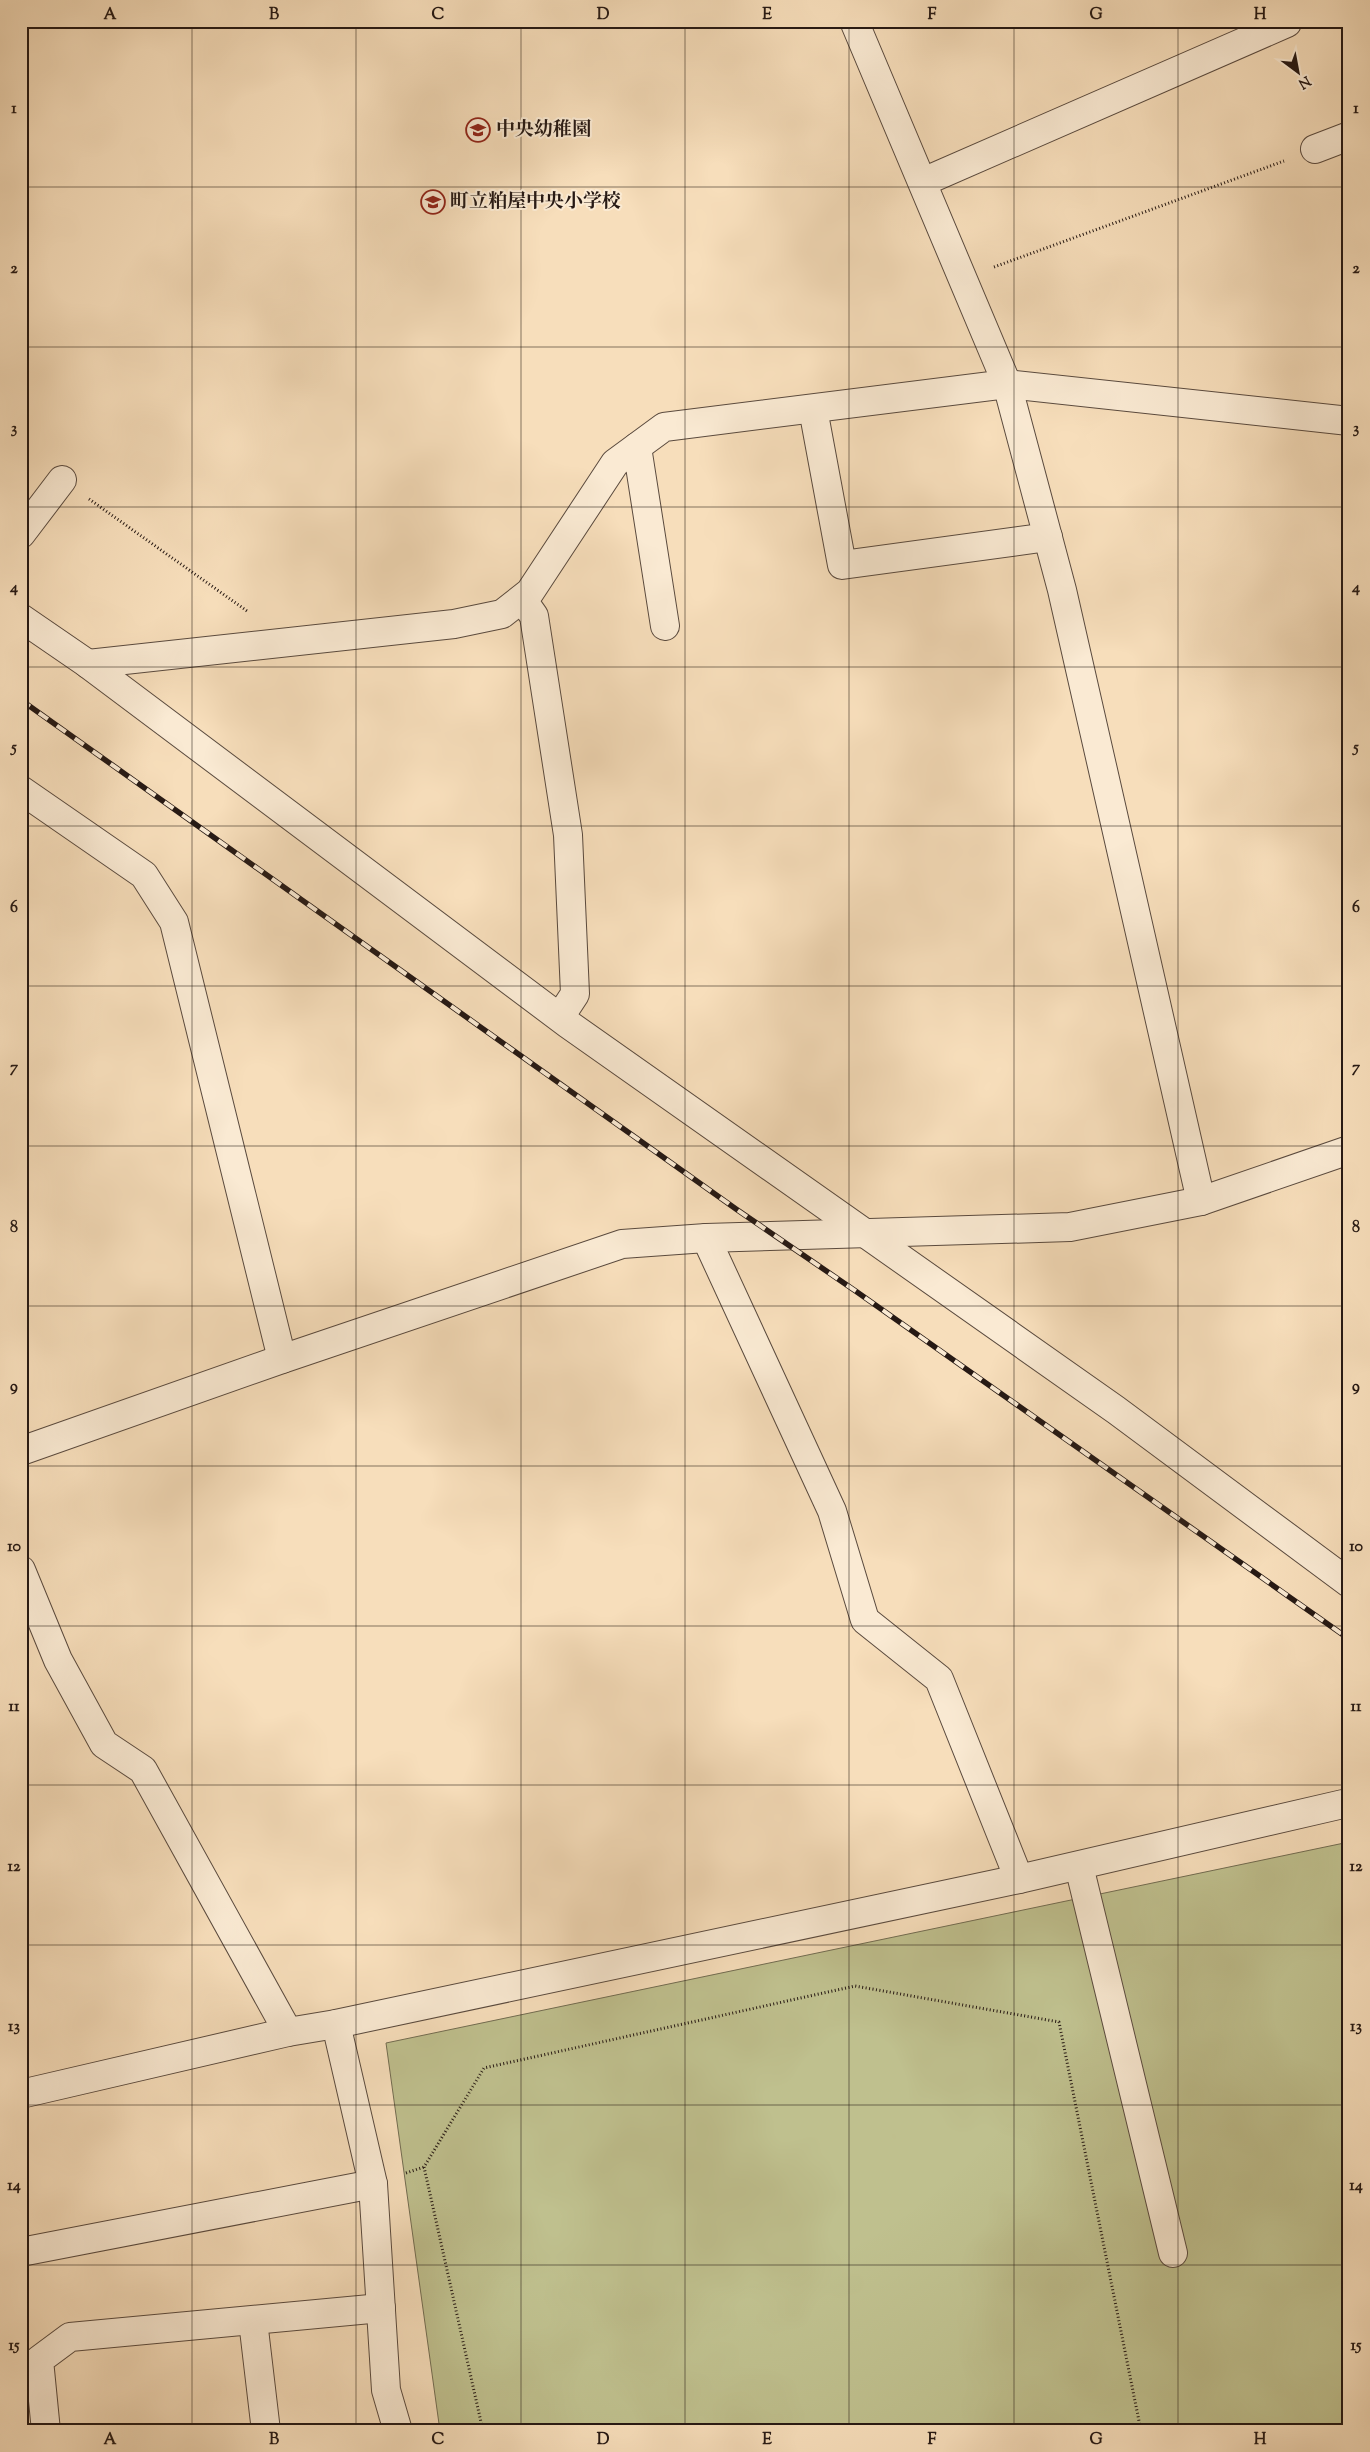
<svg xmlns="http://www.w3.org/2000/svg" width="1370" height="2452" font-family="'Sorts Mill Goudy','Noto Serif JP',serif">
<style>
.green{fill:#bfc08e;stroke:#726c51}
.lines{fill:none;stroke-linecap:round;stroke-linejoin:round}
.minor-casing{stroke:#5a4a3e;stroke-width:30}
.path{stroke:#261914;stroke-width:3;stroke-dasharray:1 2.5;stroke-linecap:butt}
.minor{stroke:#faead3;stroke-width:28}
.rail-casing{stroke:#261914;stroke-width:5.5}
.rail{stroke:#faead3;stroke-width:4;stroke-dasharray:11;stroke-linecap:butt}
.grid{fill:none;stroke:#261914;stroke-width:1;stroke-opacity:0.55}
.labels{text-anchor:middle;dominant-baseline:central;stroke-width:4;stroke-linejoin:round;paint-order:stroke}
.poi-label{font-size:19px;font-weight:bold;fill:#261914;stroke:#faead3;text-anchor:start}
.neatline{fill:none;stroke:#261914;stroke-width:2}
.grid-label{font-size:16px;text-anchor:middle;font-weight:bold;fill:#261914}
</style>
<rect width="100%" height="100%" fill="#f7debb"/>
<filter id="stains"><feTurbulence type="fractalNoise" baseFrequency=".004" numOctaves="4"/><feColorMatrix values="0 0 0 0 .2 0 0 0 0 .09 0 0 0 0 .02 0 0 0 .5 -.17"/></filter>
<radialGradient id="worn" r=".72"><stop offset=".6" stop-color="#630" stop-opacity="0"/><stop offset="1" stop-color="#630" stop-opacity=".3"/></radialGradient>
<path class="green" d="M 1349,1842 L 1349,2431 L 440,2431 L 386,2043 Z"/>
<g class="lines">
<g class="minor-casing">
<g id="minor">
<path d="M 854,21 L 1007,384 L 1062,590 L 1201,1201"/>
<path d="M 1315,149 L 1349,136"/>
<path d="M 923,182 L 1287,23 L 1286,21"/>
<path d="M 813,409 L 842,565 L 1048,537"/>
<path d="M 637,447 L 665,626"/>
<path d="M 21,534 L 62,480"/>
<path d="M 522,599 L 534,616 L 568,835 L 575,994 L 560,1017"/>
<path d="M 21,618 L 88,664 L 568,1024 L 1116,1410 L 1349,1583"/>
<path d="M 88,664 L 454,624 L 502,614 L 530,592 L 615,463 L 664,427 L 1007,384 L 1349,421"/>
<path d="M 21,790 L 144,875 L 174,922 L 282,1359"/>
<path d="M 706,1238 L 832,1511 L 865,1620 L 939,1679 L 1019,1879"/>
<path d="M 21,1451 L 282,1359 L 622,1244 L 706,1238 L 1070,1227 L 1201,1201 L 1349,1150"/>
<path d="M 21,1570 L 58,1660 L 104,1744 L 143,1770 L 288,2032"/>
<path d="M 1079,1866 L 1173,2253"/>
<path d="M 336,2024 L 373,2184 L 386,2390 L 398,2431"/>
<path d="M 21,2094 L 288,2032 L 336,2024 L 1019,1879 L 1343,1804 L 1349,1805"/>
<path d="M 21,2252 L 373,2184"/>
<path d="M 253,2321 L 266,2431"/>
<path d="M 46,2431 L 39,2360 L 70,2337 L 381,2308"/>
</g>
</g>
<g class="path">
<path d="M 994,267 L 1284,161"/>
<path d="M 89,499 L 247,611"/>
<path d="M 406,2173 L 424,2167"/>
<path d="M 483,2431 L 424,2167 L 484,2068 L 855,1986 L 1059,2022 L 1141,2431"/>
</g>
<use href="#minor" class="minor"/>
<g class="rail-casing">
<path id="rail" d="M 21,700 L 736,1209 L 857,1292 L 1349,1639"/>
</g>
<use href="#rail" class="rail"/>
</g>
<path class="grid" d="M 192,21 L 192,2431M 356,21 L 356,2431M 521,21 L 521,2431M 685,21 L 685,2431M 849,21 L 849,2431M 1014,21 L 1014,2431M 1178,21 L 1178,2431M 21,187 L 1349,187M 21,347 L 1349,347M 21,507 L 1349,507M 21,667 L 1349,667M 21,826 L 1349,826M 21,986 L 1349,986M 21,1146 L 1349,1146M 21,1306 L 1349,1306M 21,1466 L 1349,1466M 21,1626 L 1349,1626M 21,1785 L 1349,1785M 21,1945 L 1349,1945M 21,2105 L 1349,2105M 21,2265 L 1349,2265"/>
<defs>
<g id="school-ring" transform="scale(1.25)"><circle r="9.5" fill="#faead3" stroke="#8f2418" stroke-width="1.5"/><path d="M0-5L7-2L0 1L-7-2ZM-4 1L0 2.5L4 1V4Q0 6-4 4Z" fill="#8f2418"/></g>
</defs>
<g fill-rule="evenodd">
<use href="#school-ring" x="478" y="130"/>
<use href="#school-ring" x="433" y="202"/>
</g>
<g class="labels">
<g class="poi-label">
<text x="496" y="130">中央幼稚園</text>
<text x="450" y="202">町立粕屋中央小学校</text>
</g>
</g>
<rect width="1370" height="2452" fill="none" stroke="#f7debb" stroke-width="55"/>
<g transform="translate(1298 72) rotate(148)" stroke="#faead3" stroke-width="4" paint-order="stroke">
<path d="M0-4L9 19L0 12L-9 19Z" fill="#261914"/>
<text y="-8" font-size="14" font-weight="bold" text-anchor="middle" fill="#261914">N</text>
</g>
<rect x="28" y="28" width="1314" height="2396" class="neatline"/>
<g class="grid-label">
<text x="110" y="19">A</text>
<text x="274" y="19">B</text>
<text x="438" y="19">C</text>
<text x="603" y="19">D</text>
<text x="767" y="19">E</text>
<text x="932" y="19">F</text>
<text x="1096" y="19">G</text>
<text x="1260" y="19">H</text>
<text x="14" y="113">1</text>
<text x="1356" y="113">1</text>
<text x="14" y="273">2</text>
<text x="1356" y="273">2</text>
<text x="14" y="433">3</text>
<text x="1356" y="433">3</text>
<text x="14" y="592">4</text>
<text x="1356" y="592">4</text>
<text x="14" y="752">5</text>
<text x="1356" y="752">5</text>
<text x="14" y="912">6</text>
<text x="1356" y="912">6</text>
<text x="14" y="1072">7</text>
<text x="1356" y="1072">7</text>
<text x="14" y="1232">8</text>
<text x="1356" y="1232">8</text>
<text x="14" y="1391">9</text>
<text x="1356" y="1391">9</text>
<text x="14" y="1551">10</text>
<text x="1356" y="1551">10</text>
<text x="14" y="1711">11</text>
<text x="1356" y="1711">11</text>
<text x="14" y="1871">12</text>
<text x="1356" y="1871">12</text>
<text x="14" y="2031">13</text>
<text x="1356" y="2031">13</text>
<text x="14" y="2190">14</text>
<text x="1356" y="2190">14</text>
<text x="14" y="2350">15</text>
<text x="1356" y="2350">15</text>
<text x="110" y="2444">A</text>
<text x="274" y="2444">B</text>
<text x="438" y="2444">C</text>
<text x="603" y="2444">D</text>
<text x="767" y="2444">E</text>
<text x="932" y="2444">F</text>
<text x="1096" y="2444">G</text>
<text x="1260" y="2444">H</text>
</g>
<rect width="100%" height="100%" filter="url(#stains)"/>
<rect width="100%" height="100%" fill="url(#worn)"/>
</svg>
